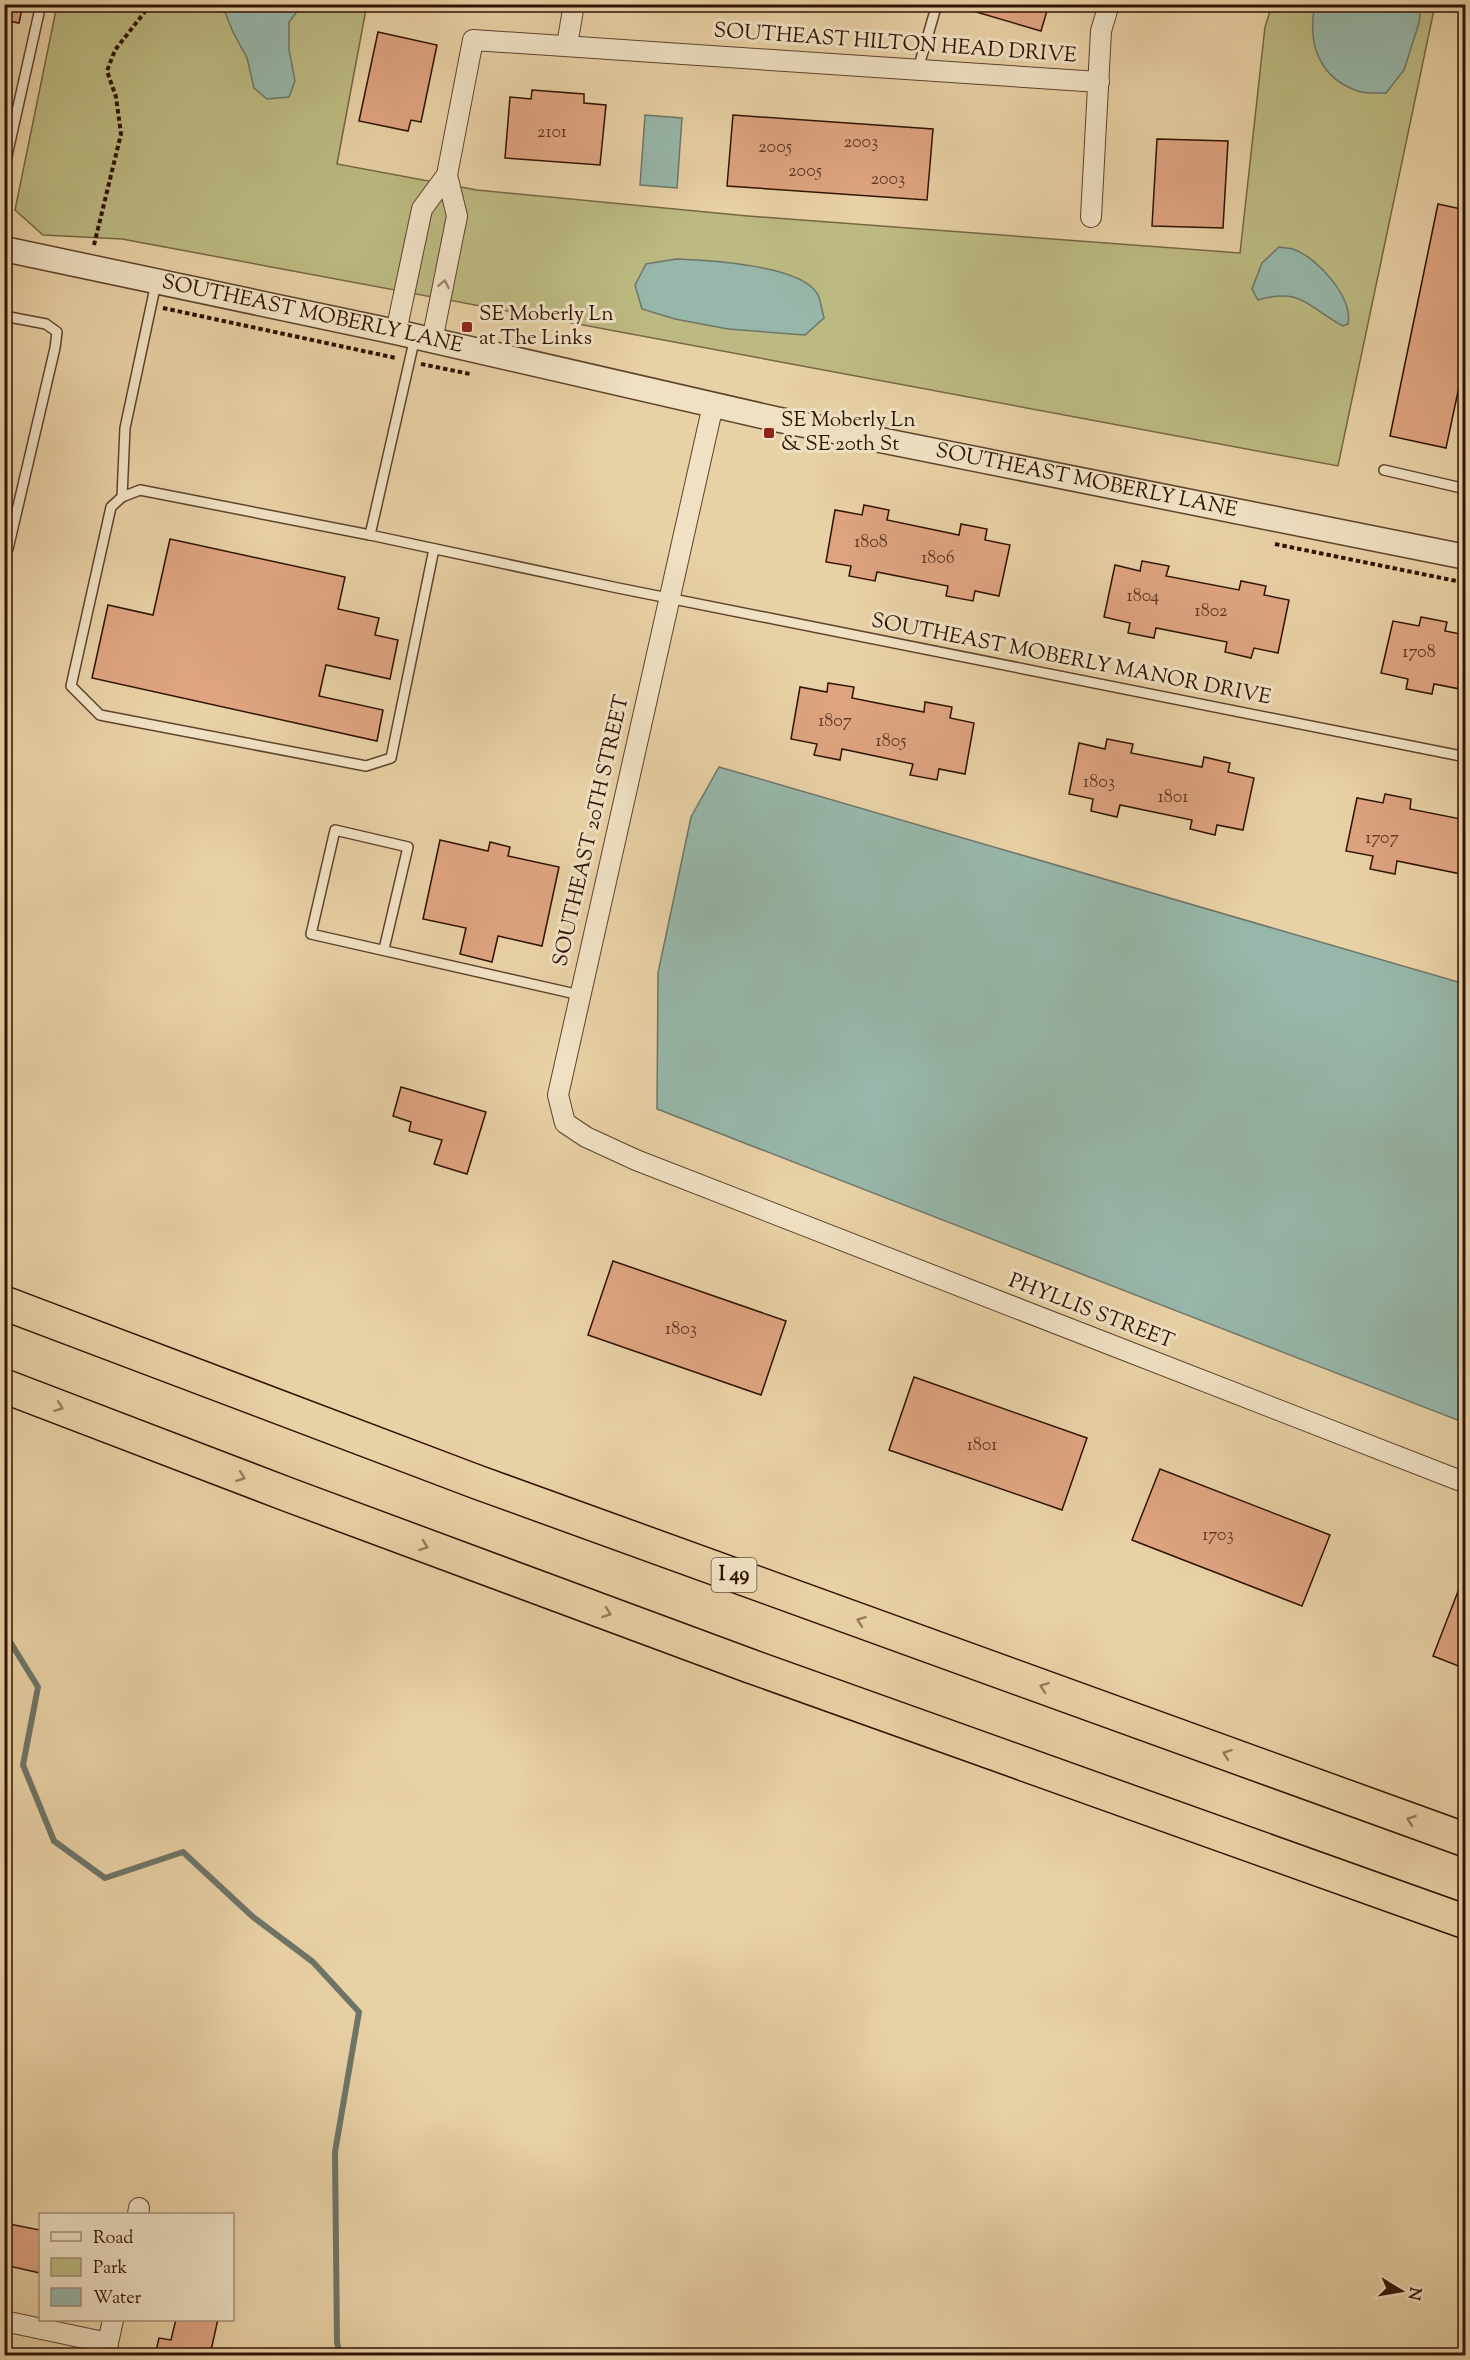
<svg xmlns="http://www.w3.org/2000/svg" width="1470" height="2360" font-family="'Sorts Mill Goudy',serif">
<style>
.green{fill:#bcba82;stroke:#766643;stroke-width:1.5}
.water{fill:#97b7aa;stroke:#6e7568;stroke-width:1.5}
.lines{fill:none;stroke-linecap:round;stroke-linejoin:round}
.stream{stroke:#6e7568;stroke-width:6}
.building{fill:#dea480;stroke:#301204;stroke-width:1.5}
.service-casing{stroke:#5e422c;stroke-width:12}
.minor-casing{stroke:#5e422c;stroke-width:22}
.tertiary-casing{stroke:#5e422c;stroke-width:27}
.motorway-casing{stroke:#301204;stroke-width:36}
.path{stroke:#301204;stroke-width:4;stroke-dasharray:4.5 3;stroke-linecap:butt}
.service{stroke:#f0e1c4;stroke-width:9}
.minor{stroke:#f0e1c4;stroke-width:20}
.tertiary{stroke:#f0e1c4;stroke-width:24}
.motorway{stroke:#e8d1a5;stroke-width:33}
.oneway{stroke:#9a846e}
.oneway2{stroke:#957b5d}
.poi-dot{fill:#8f2418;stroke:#f0e1c4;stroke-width:2}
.labels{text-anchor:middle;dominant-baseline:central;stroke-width:6;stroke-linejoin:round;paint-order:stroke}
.number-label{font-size:18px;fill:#5c3623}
.shield{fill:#f0e1c4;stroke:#6a503e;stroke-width:1.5}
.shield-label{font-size:20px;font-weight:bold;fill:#301204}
.street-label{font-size:21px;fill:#301204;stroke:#f0e1c4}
.poi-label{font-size:21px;fill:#301204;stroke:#f0e1c4;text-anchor:start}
</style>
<rect width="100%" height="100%" fill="#e8d1a5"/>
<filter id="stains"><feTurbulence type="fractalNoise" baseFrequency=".00333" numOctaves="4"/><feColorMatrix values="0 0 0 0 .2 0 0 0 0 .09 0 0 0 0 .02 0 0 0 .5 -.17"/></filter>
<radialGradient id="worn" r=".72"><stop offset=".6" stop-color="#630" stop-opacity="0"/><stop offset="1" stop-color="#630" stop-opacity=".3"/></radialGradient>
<path class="green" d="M 367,4 L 337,164 L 477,190 L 748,216 L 1240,253 L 1265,27 L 1272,5 L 1435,5 L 1338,466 L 122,239 L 43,235 L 15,210 L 57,5 Z"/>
<g class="water">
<path d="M 222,5 L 302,5 L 289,22 L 289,50 L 295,81 L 289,97 L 267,99 L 254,88 L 247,58 L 233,32 Z"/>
<path d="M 1315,5 L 1421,5 L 1419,23 L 1404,70 L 1386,93 C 1377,93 1366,94 1358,91 C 1319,78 1307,43 1315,5 Z"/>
<path d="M 645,115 L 682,118 L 677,188 L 640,185 Z"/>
<path d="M 1279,247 C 1283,248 1288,248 1293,249 C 1317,257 1353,297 1348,324 L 1343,326 C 1307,307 1302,287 1258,300 L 1252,289 L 1262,263 Z"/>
<path d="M 676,259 C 707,260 803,265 818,295 C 821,302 822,311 824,318 L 805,335 L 728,329 L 675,319 L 642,309 L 635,285 L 646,264 Z"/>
<path d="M 719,767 L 1465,984 L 1465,1423 L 657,1109 L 658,973 L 691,817 Z"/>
</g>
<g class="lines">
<path class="stream" d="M 4,1632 L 38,1687 L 23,1765 L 54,1841 L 105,1878 L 183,1852 L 253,1917 L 313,1962 L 359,2012 L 335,2152 L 337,2342 L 340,2356"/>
</g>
<g class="building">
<path d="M 4,4 L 23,4 L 19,23 L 4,20 Z"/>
<path d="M 966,4 L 1049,4 L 1041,31 L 966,9 Z"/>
<path d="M 378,32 L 437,45 L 421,122 L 411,120 L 408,131 L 359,121 Z"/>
<path d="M 532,90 L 584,94 L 584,103 L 606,105 L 600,165 L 505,158 L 510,97 L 531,99 Z"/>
<path d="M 733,115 L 933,129 L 927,200 L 727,186 Z"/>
<path d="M 1157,139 L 1228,141 L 1223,228 L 1152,226 Z"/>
<path d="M 1438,204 L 1466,210 L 1466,354 L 1446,448 L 1390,436 Z"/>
<path d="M 864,505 L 889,510 L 887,520 L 959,535 L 961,524 L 987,529 L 985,540 L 1010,545 L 999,596 L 975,591 L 973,601 L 946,596 L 948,586 L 877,572 L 875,581 L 849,576 L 851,566 L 826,562 L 835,510 L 862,515 Z"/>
<path d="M 170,539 L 345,577 L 338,609 L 379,618 L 375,635 L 398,640 L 390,679 L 326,665 L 319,696 L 383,710 L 377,741 L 92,678 L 108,605 L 153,615 Z"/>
<path d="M 1142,561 L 1169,566 L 1166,576 L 1239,590 L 1241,581 L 1266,586 L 1264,595 L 1289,600 L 1278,653 L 1254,648 L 1251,658 L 1225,652 L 1227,642 L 1156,628 L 1154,638 L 1128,633 L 1130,623 L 1104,617 L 1115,565 L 1140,571 Z"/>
<path d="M 1421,617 L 1447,622 L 1445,631 L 1466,635 L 1466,661 L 1460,689 L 1434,684 L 1432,694 L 1406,689 L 1408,679 L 1381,673 L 1393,621 L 1419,626 Z"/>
<path d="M 828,683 L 854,687 L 852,698 L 877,703 L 924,712 L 925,702 L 952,707 L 950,718 L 974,723 L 965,774 L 939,769 L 937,780 L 910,775 L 913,764 L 842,749 L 840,760 L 814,755 L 817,744 L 791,739 L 800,687 L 827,692 Z"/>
<path d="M 1107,739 L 1133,744 L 1131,753 L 1202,767 L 1204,757 L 1230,763 L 1228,772 L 1254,778 L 1243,830 L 1217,825 L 1215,835 L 1190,829 L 1192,820 L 1120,805 L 1117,817 L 1091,811 L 1093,799 L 1069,794 L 1079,743 L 1105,749 Z"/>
<path d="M 1385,794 L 1411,799 L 1410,809 L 1466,820 L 1466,875 L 1397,861 L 1395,874 L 1370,869 L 1373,856 L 1346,851 L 1357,798 L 1383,803 Z"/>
<path d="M 440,840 L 488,851 L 490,842 L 510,847 L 508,856 L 559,867 L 542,946 L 498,936 L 492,962 L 460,954 L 466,928 L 423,919 Z"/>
<path d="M 401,1087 L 486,1112 L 467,1174 L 434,1164 L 442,1140 L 409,1131 L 411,1122 L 393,1116 Z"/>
<path d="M 613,1261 L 786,1321 L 761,1395 L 588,1335 Z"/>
<path d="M 914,1377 L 1087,1438 L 1062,1510 L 889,1450 Z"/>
<path d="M 1160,1469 L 1330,1535 L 1302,1606 L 1132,1540 Z"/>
<path d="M 1464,1576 L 1466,1576 L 1466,1669 L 1433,1656 Z"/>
<path d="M 4,2223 L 40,2230 L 40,2273 L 4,2265 Z"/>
<path d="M 176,2319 L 218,2319 L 210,2355 L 155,2355 L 159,2338 L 171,2340 Z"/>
</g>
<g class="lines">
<g class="service-casing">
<g id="service">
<path d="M 918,69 L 937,4"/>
<path d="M 4,169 L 41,4"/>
<path d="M 4,316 L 46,324 L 57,332 L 55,348 L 8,549 L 4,553"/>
<path d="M 415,337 L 370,535 L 618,588 L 1466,757"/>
<path d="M 1384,470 L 1466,489"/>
<path d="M 122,497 L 125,428 L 156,283"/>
<path d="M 370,535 L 140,490 L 122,497 L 111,507 L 71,686 L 100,715 L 366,766 L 391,758 L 434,549"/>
<path d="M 1461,555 L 1466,534"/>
<path d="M 384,949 L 408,847 L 335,830 L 311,934 L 580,995"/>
</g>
</g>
<g class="minor-casing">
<g id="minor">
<path d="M 567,45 L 574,4"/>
<path d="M 1091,217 L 1101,31 L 1109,4"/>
<path d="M 396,332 L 422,209 L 447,175 L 473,40 L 1099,82"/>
<path d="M 432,341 L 457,216 L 447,175"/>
<path d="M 713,405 L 558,1095 L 565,1123 L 586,1137 L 636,1160 L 1466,1483"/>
<path d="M 138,2214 L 139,2208"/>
<path d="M 4,2321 L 108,2343"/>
<path d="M 105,2356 L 113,2320"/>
</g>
</g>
<g class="tertiary-casing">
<g id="tertiary">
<path id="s1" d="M 4,249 L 396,332 L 775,419 L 1466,557"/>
</g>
</g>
<g class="motorway-casing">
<g id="motorway">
<path d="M 4,1303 L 477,1482 L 1466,1840"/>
<path d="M 4,1386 L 289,1495 L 750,1666 L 1466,1922"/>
</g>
</g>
<g class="path">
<path d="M 94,245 L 121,134 L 116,97 L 107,71 L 115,50 L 151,4"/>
<path d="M 163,308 L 396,358"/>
<path d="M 421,364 L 470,374"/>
<path d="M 1275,544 L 1466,583"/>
</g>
<use href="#service" class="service"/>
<use href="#minor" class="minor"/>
<use href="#tertiary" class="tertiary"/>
<use href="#motorway" class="motorway"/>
</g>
<defs><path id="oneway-chevron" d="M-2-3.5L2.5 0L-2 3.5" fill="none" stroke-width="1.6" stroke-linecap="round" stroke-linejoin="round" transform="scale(1.5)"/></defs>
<use class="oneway" href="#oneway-chevron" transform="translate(444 284) rotate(-79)"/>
<g class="oneway2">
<use href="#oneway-chevron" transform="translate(59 1407) rotate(21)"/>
<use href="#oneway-chevron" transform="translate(241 1477) rotate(21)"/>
<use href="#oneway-chevron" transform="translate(424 1546) rotate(20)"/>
<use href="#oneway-chevron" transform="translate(607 1613) rotate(20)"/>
<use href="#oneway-chevron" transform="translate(861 1621) rotate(-160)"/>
<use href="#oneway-chevron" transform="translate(1044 1687) rotate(-160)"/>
<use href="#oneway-chevron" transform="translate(1227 1754) rotate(-160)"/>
<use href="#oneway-chevron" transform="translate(1411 1820) rotate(-160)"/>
</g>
<g class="poi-dot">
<rect x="461" y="321" width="12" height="12" rx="3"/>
<rect x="763" y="427" width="12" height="12" rx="3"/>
</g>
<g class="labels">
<g class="number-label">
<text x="552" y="133">2101</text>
<text x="861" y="143">2003</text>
<text x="775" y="148">2005</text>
<text x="805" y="172">2005</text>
<text x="888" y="180">2003</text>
<text x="871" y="543">1808</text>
<text x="938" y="559">1806</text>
<text x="1143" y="597">1804</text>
<text x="1211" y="612">1802</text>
<text x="1419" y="653">1708</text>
<text x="835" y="722">1807</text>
<text x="891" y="742">1805</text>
<text x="1099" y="783">1803</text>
<text x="1173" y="798">1801</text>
<text x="1382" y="839">1707</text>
<text x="681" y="1330">1803</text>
<text x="982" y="1446">1801</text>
<text x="1218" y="1536">1703</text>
</g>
<rect class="shield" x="711.5" y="1558" width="45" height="34" rx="4.5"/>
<g class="shield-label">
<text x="734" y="1575">I 49</text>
</g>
<g class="street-label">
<text transform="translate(895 44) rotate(4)">SOUTHEAST HILTON HEAD DRIVE</text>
<text stroke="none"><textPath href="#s1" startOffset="315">SOUTHEAST MOBERLY LANE</textPath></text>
<text stroke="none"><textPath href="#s1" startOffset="1107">SOUTHEAST MOBERLY LANE</textPath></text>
<text transform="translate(1071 660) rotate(11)">SOUTHEAST MOBERLY MANOR DRIVE</text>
<text transform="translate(592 831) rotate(-77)">SOUTHEAST 20TH STREET</text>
<text transform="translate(1091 1312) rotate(21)">PHYLLIS STREET</text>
</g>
<g class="poi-label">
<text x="479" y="315">SE Moberly Ln<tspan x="479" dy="24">at The Links</tspan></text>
<text x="781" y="421">SE Moberly Ln<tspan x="781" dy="24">&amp; SE 20th St</tspan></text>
</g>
</g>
<rect width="1470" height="2360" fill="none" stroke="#e8d1a5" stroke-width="24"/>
<rect x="6" y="6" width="1458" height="2348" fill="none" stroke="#301204" stroke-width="3"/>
<rect x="12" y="12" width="1446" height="2336" fill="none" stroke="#301204" stroke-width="1.5"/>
<rect x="39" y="2213" width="195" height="108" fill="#f0e1c4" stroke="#a38e77" stroke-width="1.5"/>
<rect x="51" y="2232" width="30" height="9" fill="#f0e1c4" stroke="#a38e77" stroke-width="1.5"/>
<text x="93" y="2243" font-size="18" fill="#301204">Road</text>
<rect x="51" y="2258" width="30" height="18" fill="#bcba82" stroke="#a38e77" stroke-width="1.5"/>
<text x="93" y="2273" font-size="18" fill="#301204">Park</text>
<rect x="51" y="2288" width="30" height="18" fill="#97b7aa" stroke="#a38e77" stroke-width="1.5"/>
<text x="93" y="2303" font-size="18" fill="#301204">Water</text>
<g transform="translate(1401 2291) rotate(101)" stroke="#f0e1c4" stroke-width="4.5" paint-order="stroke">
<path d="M0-4.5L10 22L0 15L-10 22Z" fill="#301204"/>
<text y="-9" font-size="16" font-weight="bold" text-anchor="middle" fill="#301204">N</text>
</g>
<rect width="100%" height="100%" filter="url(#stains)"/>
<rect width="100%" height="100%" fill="url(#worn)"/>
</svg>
